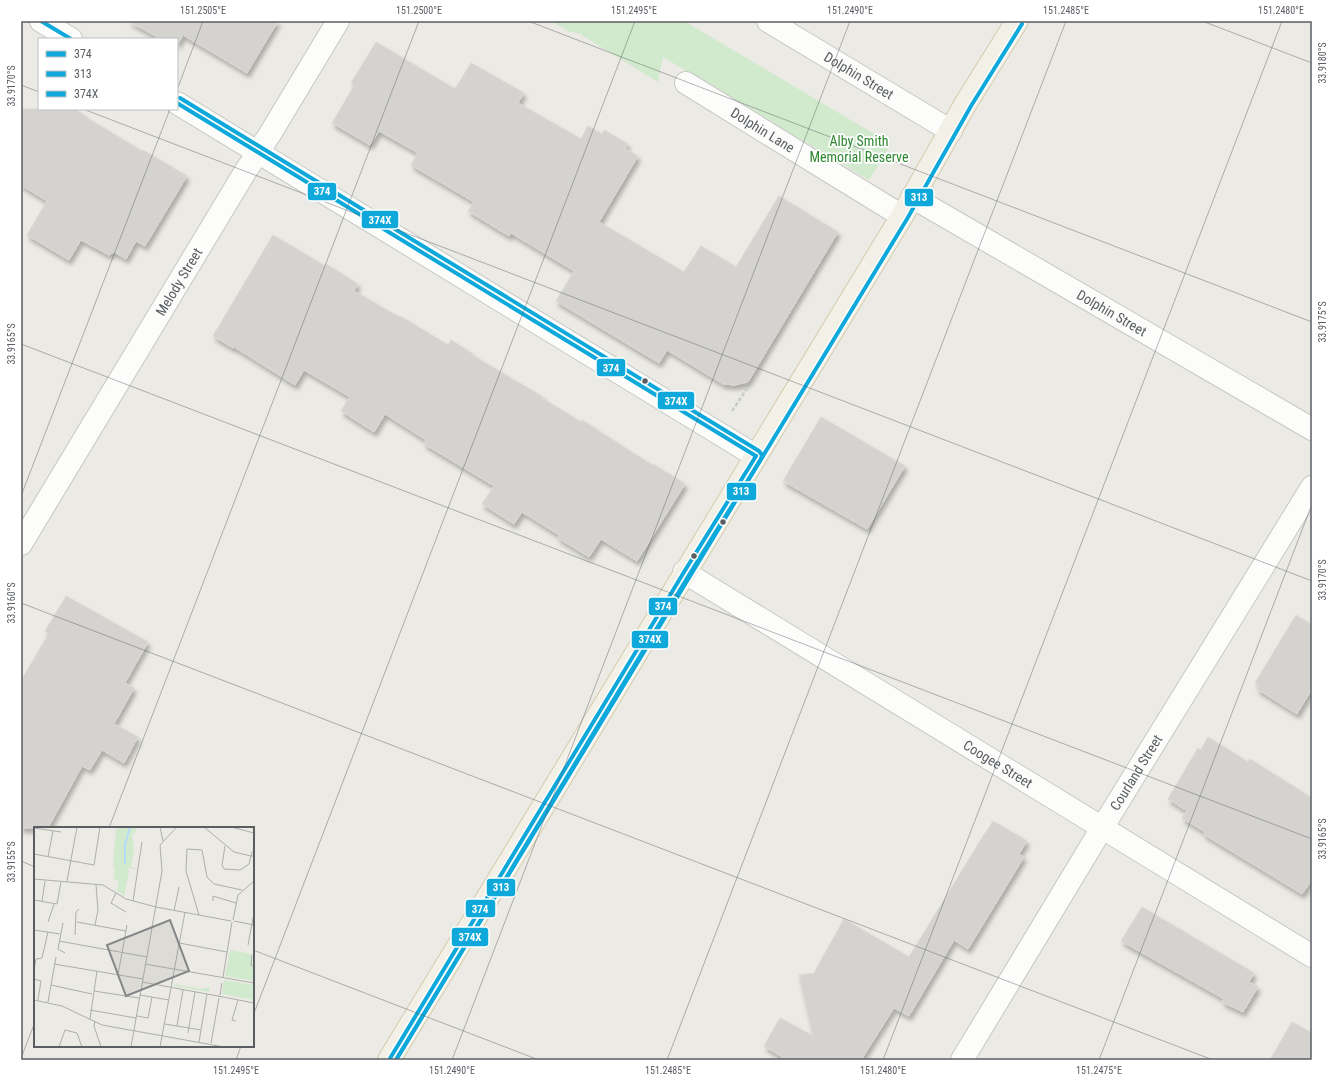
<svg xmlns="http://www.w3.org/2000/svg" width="1333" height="1081" font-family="'Roboto Condensed',sans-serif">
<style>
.green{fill:#d1e9cd}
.building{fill:#d4d3cf;stroke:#dad8d4;filter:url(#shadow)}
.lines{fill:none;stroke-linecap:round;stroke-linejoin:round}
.minor-casing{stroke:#c7c7c5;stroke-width:24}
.major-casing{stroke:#d6cbaf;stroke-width:24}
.path{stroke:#c7ccc8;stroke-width:2.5;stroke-dasharray:4 2;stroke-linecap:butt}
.minor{stroke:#fcfcfb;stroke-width:22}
.major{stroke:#f2f0e7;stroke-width:22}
.bus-1-casing{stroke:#fff;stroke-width:7}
.bus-2-casing{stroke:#fff;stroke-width:7}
.bus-3-casing{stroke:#fff;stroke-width:7}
.bus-1{stroke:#0ea8da;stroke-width:4}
.bus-2{stroke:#0ea8da;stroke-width:4}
.bus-3{stroke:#0ea8da;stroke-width:4}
.ticks{fill:none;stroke:#5a5e63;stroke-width:1;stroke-opacity:0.45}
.bus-dot{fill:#5a5e63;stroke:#fff;stroke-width:1.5}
.labels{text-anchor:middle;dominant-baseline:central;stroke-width:3.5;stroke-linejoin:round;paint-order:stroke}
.street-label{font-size:14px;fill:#5a5e63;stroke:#fff}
.park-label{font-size:14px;fill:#2e8730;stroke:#fff}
.inset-river{fill:none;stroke:#b6ddf7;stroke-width:2}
.inset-road{fill:none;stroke:#adaeac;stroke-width:1}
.view{fill:#838587;fill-opacity:0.15;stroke:#838587;stroke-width:2}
.inset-edge{fill:none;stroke:#5a5e63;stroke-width:2}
.line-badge{stroke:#fff;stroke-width:1.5}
.badge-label{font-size:11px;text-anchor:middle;font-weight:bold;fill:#fff}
.neatline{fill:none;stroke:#5a5e63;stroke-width:1.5}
.ticks-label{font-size:10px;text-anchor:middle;fill:#5a5e63}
</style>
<defs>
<filter id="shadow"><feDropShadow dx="2.5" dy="4.5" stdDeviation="2" flood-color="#0004"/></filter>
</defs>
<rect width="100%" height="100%" fill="#ebeae4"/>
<path class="green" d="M 551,21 L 684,21 L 891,144 L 869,180 L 663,57 L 658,82 L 580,34 L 568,31 Z"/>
<g class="building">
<path d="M 128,21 L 278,21 L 247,73 L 183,35 L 177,46 L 177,39 L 161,39 Z"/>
<path d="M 376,42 L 455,89 L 471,63 L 524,93 L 518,103 L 581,139 L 588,126 L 602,134 L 604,130 L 628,144 L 625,149 L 638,156 L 599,222 L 684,272 L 701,246 L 736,267 L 779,196 L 838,232 L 748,382 L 735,385 L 723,384 L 667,350 L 659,363 L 556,301 L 574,271 L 511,233 L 509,236 L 468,211 L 474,202 L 411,165 L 418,153 L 379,131 L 370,145 L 332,123 L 354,86 L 351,83 Z"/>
<path d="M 21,109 L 74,109 L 87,117 L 87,118 L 142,151 L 143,150 L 187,176 L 145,246 L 136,241 L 126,259 L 114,252 L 109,255 L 81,240 L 69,260 L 27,235 L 47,201 L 21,185 Z"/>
<path d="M 273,235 L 325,266 L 326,264 L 358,284 L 354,291 L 399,317 L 400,316 L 448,345 L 451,340 L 473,354 L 472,355 L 543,397 L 542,398 L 581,422 L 582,420 L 652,465 L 653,464 L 685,484 L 637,561 L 601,539 L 589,557 L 558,538 L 559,535 L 522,512 L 514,524 L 482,504 L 494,486 L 424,444 L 426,440 L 385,414 L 374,432 L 341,411 L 350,397 L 304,370 L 295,385 L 234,347 L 233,348 L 213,336 Z"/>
<path d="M 821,417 L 905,466 L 867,529 L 783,481 Z"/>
<path d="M 66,596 L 148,642 L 125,683 L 134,688 L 114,724 L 138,737 L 124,763 L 102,750 L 90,770 L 82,766 L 48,828 L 21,828 L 21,681 L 49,633 L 45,631 Z"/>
<path d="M 1296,615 L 1312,625 L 1312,689 L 1297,714 L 1257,689 L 1259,685 L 1255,683 Z"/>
<path d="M 1208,737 L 1248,762 L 1250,759 L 1312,798 L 1312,880 L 1302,894 L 1203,834 L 1205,832 L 1182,818 L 1187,811 L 1168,799 L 1198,748 L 1201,750 Z"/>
<path d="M 993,821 L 1027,841 L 1019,854 L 1024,857 L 968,949 L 954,940 L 909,1016 L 894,1008 L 861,1060 L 787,1060 L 764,1046 L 780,1018 L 813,1036 L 799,975 L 814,973 L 844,919 L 909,957 L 985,833 L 985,834 Z"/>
<path d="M 1142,907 L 1254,973 L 1249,982 L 1258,987 L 1243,1012 L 1222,1002 L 1224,999 L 1121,941 Z"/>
<path d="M 1292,1022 L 1312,1033 L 1312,1060 L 1270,1060 Z"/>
</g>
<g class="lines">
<g class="minor-casing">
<g id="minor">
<path d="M 41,21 L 71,39"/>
<path id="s1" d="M 768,21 L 951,131"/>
<path id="s2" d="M 686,83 L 902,216"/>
<path d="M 177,103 L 756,456"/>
<path id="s3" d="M 912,197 L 1312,429"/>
<path id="s4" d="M 21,544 L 245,172 L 270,134 L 338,21"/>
<path id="s5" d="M 684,572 L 1312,956"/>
<path id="s6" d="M 962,1060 L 1102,828 L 1312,487"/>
</g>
</g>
<g class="major-casing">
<path id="major" d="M 389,1060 L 902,216 L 966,103 L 1017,21"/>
</g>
<path class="path" d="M 732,411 L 748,387"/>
<use href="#minor" class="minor"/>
<use href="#major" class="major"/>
<g class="bus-1-casing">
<g id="bus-1">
<path d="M 41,21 L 71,39"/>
<path d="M 177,103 L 756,456"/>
<path d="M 389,1060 L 684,572 L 756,456"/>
</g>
</g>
<g class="bus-2-casing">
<path id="bus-2" d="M 396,1060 L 907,219 L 971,106 L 1022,24"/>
</g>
<g class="bus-3-casing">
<path id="bus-3" d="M 180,98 L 759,451 L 762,455 L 761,459 L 689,575 L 396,1060"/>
</g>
<use href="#bus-1" class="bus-1"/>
<use href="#bus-2" class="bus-2"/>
<use href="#bus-3" class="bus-3"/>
</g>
<path class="ticks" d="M 528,21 L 1312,322M 1202,21 L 1312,63M 21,85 L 39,92M 177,90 L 203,21M 83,109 L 1312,581M 21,344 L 1312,839M 21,496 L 170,109M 21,603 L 1213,1060M 109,828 L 419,21M 21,861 L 35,867M 253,950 L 539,1060M 253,1016 L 635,21M 21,1058 L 35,1022M 236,1060 L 241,1046M 452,1060 L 850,21M 667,1060 L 1066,21M 883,1060 L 1282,21M 1099,1060 L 1312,504"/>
<g class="bus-dot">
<circle cx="645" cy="381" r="3.5"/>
<circle cx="723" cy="522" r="3.5"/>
<circle cx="694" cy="556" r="3.5"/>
</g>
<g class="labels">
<g class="street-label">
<text stroke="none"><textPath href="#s1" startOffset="106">Dolphin Street</textPath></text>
<text stroke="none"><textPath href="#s2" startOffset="90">Dolphin Lane</textPath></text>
<text stroke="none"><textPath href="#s4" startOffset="306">Melody Street</textPath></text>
<text stroke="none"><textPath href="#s3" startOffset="231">Dolphin Street</textPath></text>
<text stroke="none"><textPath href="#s5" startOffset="368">Coogee Street</textPath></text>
<text stroke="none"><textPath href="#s6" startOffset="336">Courland Street</textPath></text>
</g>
<g class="park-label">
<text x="859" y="141">Alby Smith<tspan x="859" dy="16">Memorial Reserve</tspan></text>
</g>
</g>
<g transform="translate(34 827)">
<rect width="220" height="220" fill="#ebeae4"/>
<path d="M 86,0 L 103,0 L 101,6 L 98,7 L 100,23 L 97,40 L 103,42 L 93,41 L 95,44 L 90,69 L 83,64 L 85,54 L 80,53 L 81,40 L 79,39 L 82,2 ZM 196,123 L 218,127 L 220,154 L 191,149 ZM 190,153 L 220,158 L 220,173 L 188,167 ZM 140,157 L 166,162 L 176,160 L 175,165 L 140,159 Z" fill="#d1e9cd"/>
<path class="inset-river" d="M 91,37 L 91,18 L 96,0"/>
<path class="inset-road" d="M 126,0 L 129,14M 170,0 L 200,25 L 217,29 L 218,25M 197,0 L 220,6M 0,1 L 27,5M 191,19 L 188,38 L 190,42 L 206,43 L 215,37 L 217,29 L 220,29M 219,26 L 220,14M 0,27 L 60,38 L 66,0M 14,30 L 19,4M 0,52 L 69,58 L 92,72 L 122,80M 33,54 L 43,0M 82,66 L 77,76 L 92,85M 0,73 L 23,77 L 27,55M 8,74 L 11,54M 99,74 L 108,15M 179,74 L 179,69 L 202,76M 122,80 L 197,94M 140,84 L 145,60M 165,88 L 152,44 L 153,22 L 168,23 L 173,50 L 180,57 L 208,63M 199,93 L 204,68 L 220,54M 200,94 L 220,98M 14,95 L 20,77M 43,95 L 92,104M 29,96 L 24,122 L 31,126M 61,98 L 64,83 L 62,58M 0,103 L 26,107M 41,108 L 42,85 L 45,82M 25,114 L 113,130M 145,116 L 193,125M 214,118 L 220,86M 218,128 L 217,138 L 220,139M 20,137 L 109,152M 111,137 L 220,156M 0,143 L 2,132 L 8,131 L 14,105M 84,148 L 93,98M 189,150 L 198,95M 0,152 L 7,154 L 4,173M 108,155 L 184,169M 17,158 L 58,167M 60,164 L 105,171M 106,168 L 135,173M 186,168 L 188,156M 187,170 L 184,169 L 220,176M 0,173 L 28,179 L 68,198 L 190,220M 14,175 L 22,130M 56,183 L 102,191M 103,189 L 114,191 L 118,170M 56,192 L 63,144M 61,194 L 60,199 L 67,220M 202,194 L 198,193 L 204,173M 131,197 L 167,203M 143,199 L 149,163M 100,203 L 128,44 L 126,18 L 143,0M 154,206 L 161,165M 165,215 L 173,167M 177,216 L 185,171M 25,220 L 31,203 L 43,206 L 48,220M 97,220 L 100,203M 126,220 L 151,85"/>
<path class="view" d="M 136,93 L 155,144 L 92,169 L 73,118 Z"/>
<rect width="220" height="220" class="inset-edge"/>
</g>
<g class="line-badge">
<rect x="307" y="182" width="30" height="19" rx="4" fill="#0ea8da"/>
<rect x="904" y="188" width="30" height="19" rx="4" fill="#0ea8da"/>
<rect x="361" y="210" width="38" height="19" rx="4" fill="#0ea8da"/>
<rect x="596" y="358" width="30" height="19" rx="4" fill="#0ea8da"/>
<rect x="657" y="391" width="38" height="19" rx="4" fill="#0ea8da"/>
<rect x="726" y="482" width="31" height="19" rx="4" fill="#0ea8da"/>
<rect x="648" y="597" width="30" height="19" rx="4" fill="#0ea8da"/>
<rect x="631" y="630" width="38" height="19" rx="4" fill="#0ea8da"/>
<rect x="486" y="878" width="30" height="19" rx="4" fill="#0ea8da"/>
<rect x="465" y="899" width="31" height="19" rx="4" fill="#0ea8da"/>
<rect x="451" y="927" width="38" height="20" rx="4" fill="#0ea8da"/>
</g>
<g class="badge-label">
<text x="322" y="195">374</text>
<text x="919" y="201">313</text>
<text x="380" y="224">374X</text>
<text x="611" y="372">374</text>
<text x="676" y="405">374X</text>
<text x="741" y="495">313</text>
<text x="663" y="610">374</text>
<text x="650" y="643">374X</text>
<text x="501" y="891">313</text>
<text x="480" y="913">374</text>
<text x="470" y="941">374X</text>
</g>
<rect width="1333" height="1081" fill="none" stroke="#ffffff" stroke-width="44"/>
<rect x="38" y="38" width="140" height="72" fill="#ffffff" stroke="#bdbfc1"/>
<rect x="46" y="51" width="20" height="6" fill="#0ea8da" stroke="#bdbfc1"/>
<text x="74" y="58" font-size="12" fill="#5a5e63">374</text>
<rect x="46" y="71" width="20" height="6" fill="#0ea8da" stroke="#bdbfc1"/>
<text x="74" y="78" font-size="12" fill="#5a5e63">313</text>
<rect x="46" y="91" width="20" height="6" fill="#0ea8da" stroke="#bdbfc1"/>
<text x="74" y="98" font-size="12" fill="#5a5e63">374X</text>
<rect x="22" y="22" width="1289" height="1037" class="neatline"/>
<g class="ticks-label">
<text x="203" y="14">151.2505°E</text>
<text x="419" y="14">151.2500°E</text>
<text x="634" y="14">151.2495°E</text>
<text x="850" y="14">151.2490°E</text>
<text x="1066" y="14">151.2485°E</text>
<text x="1281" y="14">151.2480°E</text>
<text transform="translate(1322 63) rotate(-90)" y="4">33.9180°S</text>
<text transform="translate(11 86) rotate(-90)" y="4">33.9170°S</text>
<text transform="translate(1322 322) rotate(-90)" y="4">33.9175°S</text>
<text transform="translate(11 344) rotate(-90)" y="4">33.9165°S</text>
<text transform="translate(1322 580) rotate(-90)" y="4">33.9170°S</text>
<text transform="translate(11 603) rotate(-90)" y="4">33.9160°S</text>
<text transform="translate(1322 839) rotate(-90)" y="4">33.9165°S</text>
<text transform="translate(11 862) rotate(-90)" y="4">33.9155°S</text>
<text x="236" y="1074">151.2495°E</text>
<text x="452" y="1074">151.2490°E</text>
<text x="668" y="1074">151.2485°E</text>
<text x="883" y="1074">151.2480°E</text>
<text x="1099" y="1074">151.2475°E</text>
</g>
</svg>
